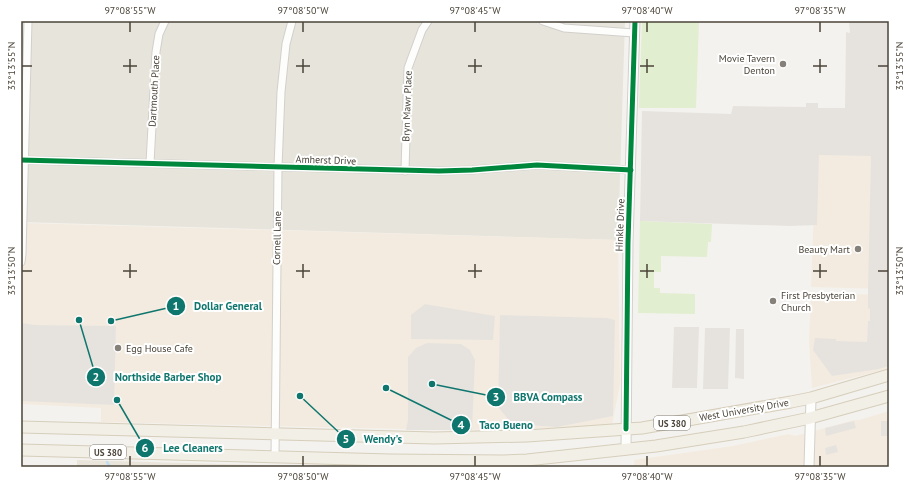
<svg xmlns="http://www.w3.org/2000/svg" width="910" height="488" font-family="'PT Sans',sans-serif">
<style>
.residential{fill:#e7e4dc}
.commercial{fill:#f3ebdf}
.education{fill:#eae5da}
.green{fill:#e1eecf}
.parking{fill:#e6e3df}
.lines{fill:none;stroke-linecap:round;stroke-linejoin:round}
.stream{stroke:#c0ddf1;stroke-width:2.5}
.minor-casing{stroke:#d2d0cb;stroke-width:9}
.tertiary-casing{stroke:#d2d0cb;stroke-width:11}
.primary-casing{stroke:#d6cebb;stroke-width:13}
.minor{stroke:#fdfdfc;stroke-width:7}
.tertiary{stroke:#fdfdfc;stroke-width:9}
.primary{stroke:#f2efe6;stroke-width:11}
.cycleway-casing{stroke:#fff;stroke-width:8}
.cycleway{stroke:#00873e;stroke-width:5}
.ticks{fill:none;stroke:#4b4439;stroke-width:1.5}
.poi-dot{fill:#868178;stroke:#fff;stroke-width:1.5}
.labels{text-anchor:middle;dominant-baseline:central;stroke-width:4;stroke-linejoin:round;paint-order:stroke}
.shield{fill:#fff;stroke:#817c74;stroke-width:1}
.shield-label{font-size:9px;font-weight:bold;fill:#4b4439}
.poi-label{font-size:10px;fill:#4b4439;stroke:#fff;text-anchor:end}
.street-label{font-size:10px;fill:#4b4439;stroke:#fff}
.leader{fill:none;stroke:#0f766e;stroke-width:1.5}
.callout-dot{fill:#0f766e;stroke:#fff;stroke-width:1.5}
.mark-label{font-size:12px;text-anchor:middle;font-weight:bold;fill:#fff}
.callout-label{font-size:11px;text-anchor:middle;font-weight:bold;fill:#0f766e;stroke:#fff;stroke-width:4;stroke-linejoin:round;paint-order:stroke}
.neatline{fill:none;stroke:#4b4439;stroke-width:1.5}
.ticks-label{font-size:10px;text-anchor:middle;fill:#4b4439}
</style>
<rect width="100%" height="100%" fill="#f4f2ee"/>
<path class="residential" d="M 21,21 L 625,21 L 618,240 L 21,222 Z"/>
<g class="commercial">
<path d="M 882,128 L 884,289 L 811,287 L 816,153 Z"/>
<path d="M 23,223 L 618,240 L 620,384 L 612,425 L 528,429 L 447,430 L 101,422 L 101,408 L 21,404 L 21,262 Z"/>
<path d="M 811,292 L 880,295 L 880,329 L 887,369 L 812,388 L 809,343 Z"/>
<path d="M 889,411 L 889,467 L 634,467 L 634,460 L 733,446 L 788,434 L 795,436 L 825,428 L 854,420 L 859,420 Z"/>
</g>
<path class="education" d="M 77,460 L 327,467 L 77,467 Z"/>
<g class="green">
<path d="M 642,21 L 699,21 L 696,108 L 639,108 Z"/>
<path d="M 640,221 L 712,224 L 711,242 L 708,242 L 707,257 L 661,256 L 661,272 L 654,272 L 654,288 L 660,288 L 660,293 L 695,294 L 695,314 L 638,313 Z"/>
</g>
<g class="parking">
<path d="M 849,21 L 889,21 L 889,366 L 879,369 L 832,376 L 813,350 L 815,338 L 836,339 L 836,341 L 867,342 L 868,321 L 870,321 L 870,309 L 868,308 L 868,288 L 871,156 L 819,155 L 817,225 L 790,226 L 640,221 L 642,111 L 731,114 L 733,106 L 806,107 L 806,103 L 818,103 L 818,108 L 845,108 L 846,32 L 850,33 Z"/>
<path d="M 425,304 L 495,316 L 493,340 L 411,339 L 411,315 Z"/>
<path d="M 500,315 L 607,318 L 615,320 L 613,416 L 557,427 L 512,424 L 498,407 Z"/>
<path d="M 21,323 L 35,325 L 116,326 L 114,405 L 21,401 Z"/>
<path d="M 674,327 L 699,327 L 697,388 L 672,388 Z"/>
<path d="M 705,328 L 730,328 L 728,389 L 703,389 Z"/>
<path d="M 736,329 L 744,329 L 744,379 L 735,378 Z"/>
<path d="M 427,343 L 461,344 L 470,350 L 475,360 L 472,430 L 406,430 L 408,419 L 408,357 L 416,348 Z"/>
<path d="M 854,421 L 856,428 L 826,436 L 825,428 Z"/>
<rect x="881" y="421" width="8" height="15"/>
<path d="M 836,445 L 838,452 L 826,455 L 825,448 Z"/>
</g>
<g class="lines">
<path class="stream" d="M 107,462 L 110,467"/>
<g class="minor-casing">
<g id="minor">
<path d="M 543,21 L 564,28 L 634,33"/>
<path d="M 21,160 L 439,171 L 472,170 L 537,165 L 631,170"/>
<path d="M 150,163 L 156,52 L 159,34 L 165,21"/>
<path d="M 405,171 L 408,68 L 422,30 L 428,21"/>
<path d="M 21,262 L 22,254 L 28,21"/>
<path d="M 275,457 L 278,167 L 281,92 L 286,44 L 292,21"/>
</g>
</g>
<g class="tertiary-casing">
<g id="tertiary">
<path d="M 626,449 L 628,242 L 635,21"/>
<path d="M 809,467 L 811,398"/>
</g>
</g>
<g class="primary-casing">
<g id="primary">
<path d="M 21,427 L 434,438 L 527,436 L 642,428 L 791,402 L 811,398 L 889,375"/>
<path d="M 21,450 L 390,460 L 503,461 L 527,460 L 656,446 L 744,432 L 810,418 L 889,396"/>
</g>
</g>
<use href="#minor" class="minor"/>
<use href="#tertiary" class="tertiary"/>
<use href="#primary" class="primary"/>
<g class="cycleway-casing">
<g id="cycleway">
<path d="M 21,160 L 439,171 L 472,170 L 537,165 L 631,170"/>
<path d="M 626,429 L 628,242 L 635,21"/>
</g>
</g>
<use href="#cycleway" class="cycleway"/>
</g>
<path class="ticks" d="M 130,22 L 130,32M 303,22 L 303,32M 475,22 L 475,32M 647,22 L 647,32M 820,22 L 820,32M 130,59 L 130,73M 303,59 L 303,73M 475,59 L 475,73M 647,59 L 647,73M 820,59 L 820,73M 22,66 L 32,66M 123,66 L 137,66M 296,66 L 310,66M 468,66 L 482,66M 640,66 L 654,66M 813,66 L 827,66M 878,66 L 888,66M 130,264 L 130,278M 303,264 L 303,278M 475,264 L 475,278M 647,264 L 647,278M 820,264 L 820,278M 22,271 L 32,271M 123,271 L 137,271M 296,271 L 310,271M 468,271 L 482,271M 640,271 L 654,271M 813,271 L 827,271M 878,271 L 888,271M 130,456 L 130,466M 303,456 L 303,466M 475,456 L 475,466M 647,456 L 647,466M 820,456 L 820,466"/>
<g class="poi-dot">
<circle cx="783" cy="64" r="4"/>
<circle cx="858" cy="249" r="4"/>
<circle cx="773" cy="301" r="4"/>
<circle cx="118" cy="348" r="4"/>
</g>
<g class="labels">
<g class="shield">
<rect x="654" y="416" width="36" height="14" rx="3"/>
<rect x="90" y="445" width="36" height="14" rx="3"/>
</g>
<g class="shield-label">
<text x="672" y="423">US 380</text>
<text x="108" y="452">US 380</text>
</g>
<g class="poi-label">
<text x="775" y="58">Movie Tavern<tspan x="775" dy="12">Denton</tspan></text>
<text x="850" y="249">Beauty Mart</text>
<text x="781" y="295" text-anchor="start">First Presbyterian<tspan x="781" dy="12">Church</tspan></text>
<text x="126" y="348" text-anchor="start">Egg House Cafe</text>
</g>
<g class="street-label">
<text transform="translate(154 91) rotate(-87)">Dartmouth Place</text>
<text transform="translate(407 106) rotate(-88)">Bryn Mawr Place</text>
<text transform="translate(326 160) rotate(2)">Amherst Drive</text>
<text transform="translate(620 225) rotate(-88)">Hinkle Drive</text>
<text transform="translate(277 238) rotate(-89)">Cornell Lane</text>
<text transform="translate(744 410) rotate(-10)">West University Drive</text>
</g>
</g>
<path class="leader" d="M111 321L176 306M79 320L96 377M432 384L496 397M386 388L461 425M300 396L346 439M117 400L145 448"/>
<g class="callout-dot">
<circle cx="111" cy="321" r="4"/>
<circle cx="79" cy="320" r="4"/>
<circle cx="432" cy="384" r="4"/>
<circle cx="386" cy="388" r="4"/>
<circle cx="300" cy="396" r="4"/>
<circle cx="117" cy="400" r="4"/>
<circle cx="176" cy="306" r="10"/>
<circle cx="96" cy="377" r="10"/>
<circle cx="496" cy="397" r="10"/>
<circle cx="461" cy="425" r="10"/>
<circle cx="346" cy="439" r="10"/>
<circle cx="145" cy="448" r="10"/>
</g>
<g class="mark-label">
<text x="176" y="310">1</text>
<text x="96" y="381">2</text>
<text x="496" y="401">3</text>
<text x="461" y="429">4</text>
<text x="346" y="443">5</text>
<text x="145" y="452">6</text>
</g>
<g class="callout-label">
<text x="228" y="310">Dollar General</text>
<text x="168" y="381">Northside Barber Shop</text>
<text x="548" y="401">BBVA Compass</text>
<text x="506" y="429">Taco Bueno</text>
<text x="383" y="443">Wendy's</text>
<text x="193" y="452">Lee Cleaners</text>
</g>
<rect width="910" height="488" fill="none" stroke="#ffffff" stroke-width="44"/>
<rect x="22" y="22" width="866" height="444" class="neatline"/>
<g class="ticks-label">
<text x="130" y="14">97°08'55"W</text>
<text x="303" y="14">97°08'50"W</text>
<text x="475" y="14">97°08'45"W</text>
<text x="647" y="14">97°08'40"W</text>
<text x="820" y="14">97°08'35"W</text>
<text transform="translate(11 66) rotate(-90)" y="4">33°13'55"N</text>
<text transform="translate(899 66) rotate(-90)" y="4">33°13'55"N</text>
<text transform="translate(11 271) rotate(-90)" y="4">33°13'50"N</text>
<text transform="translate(899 271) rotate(-90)" y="4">33°13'50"N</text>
<text x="130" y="480">97°08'55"W</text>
<text x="303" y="480">97°08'50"W</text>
<text x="475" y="480">97°08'45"W</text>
<text x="647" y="480">97°08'40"W</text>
<text x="820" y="480">97°08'35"W</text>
</g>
</svg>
